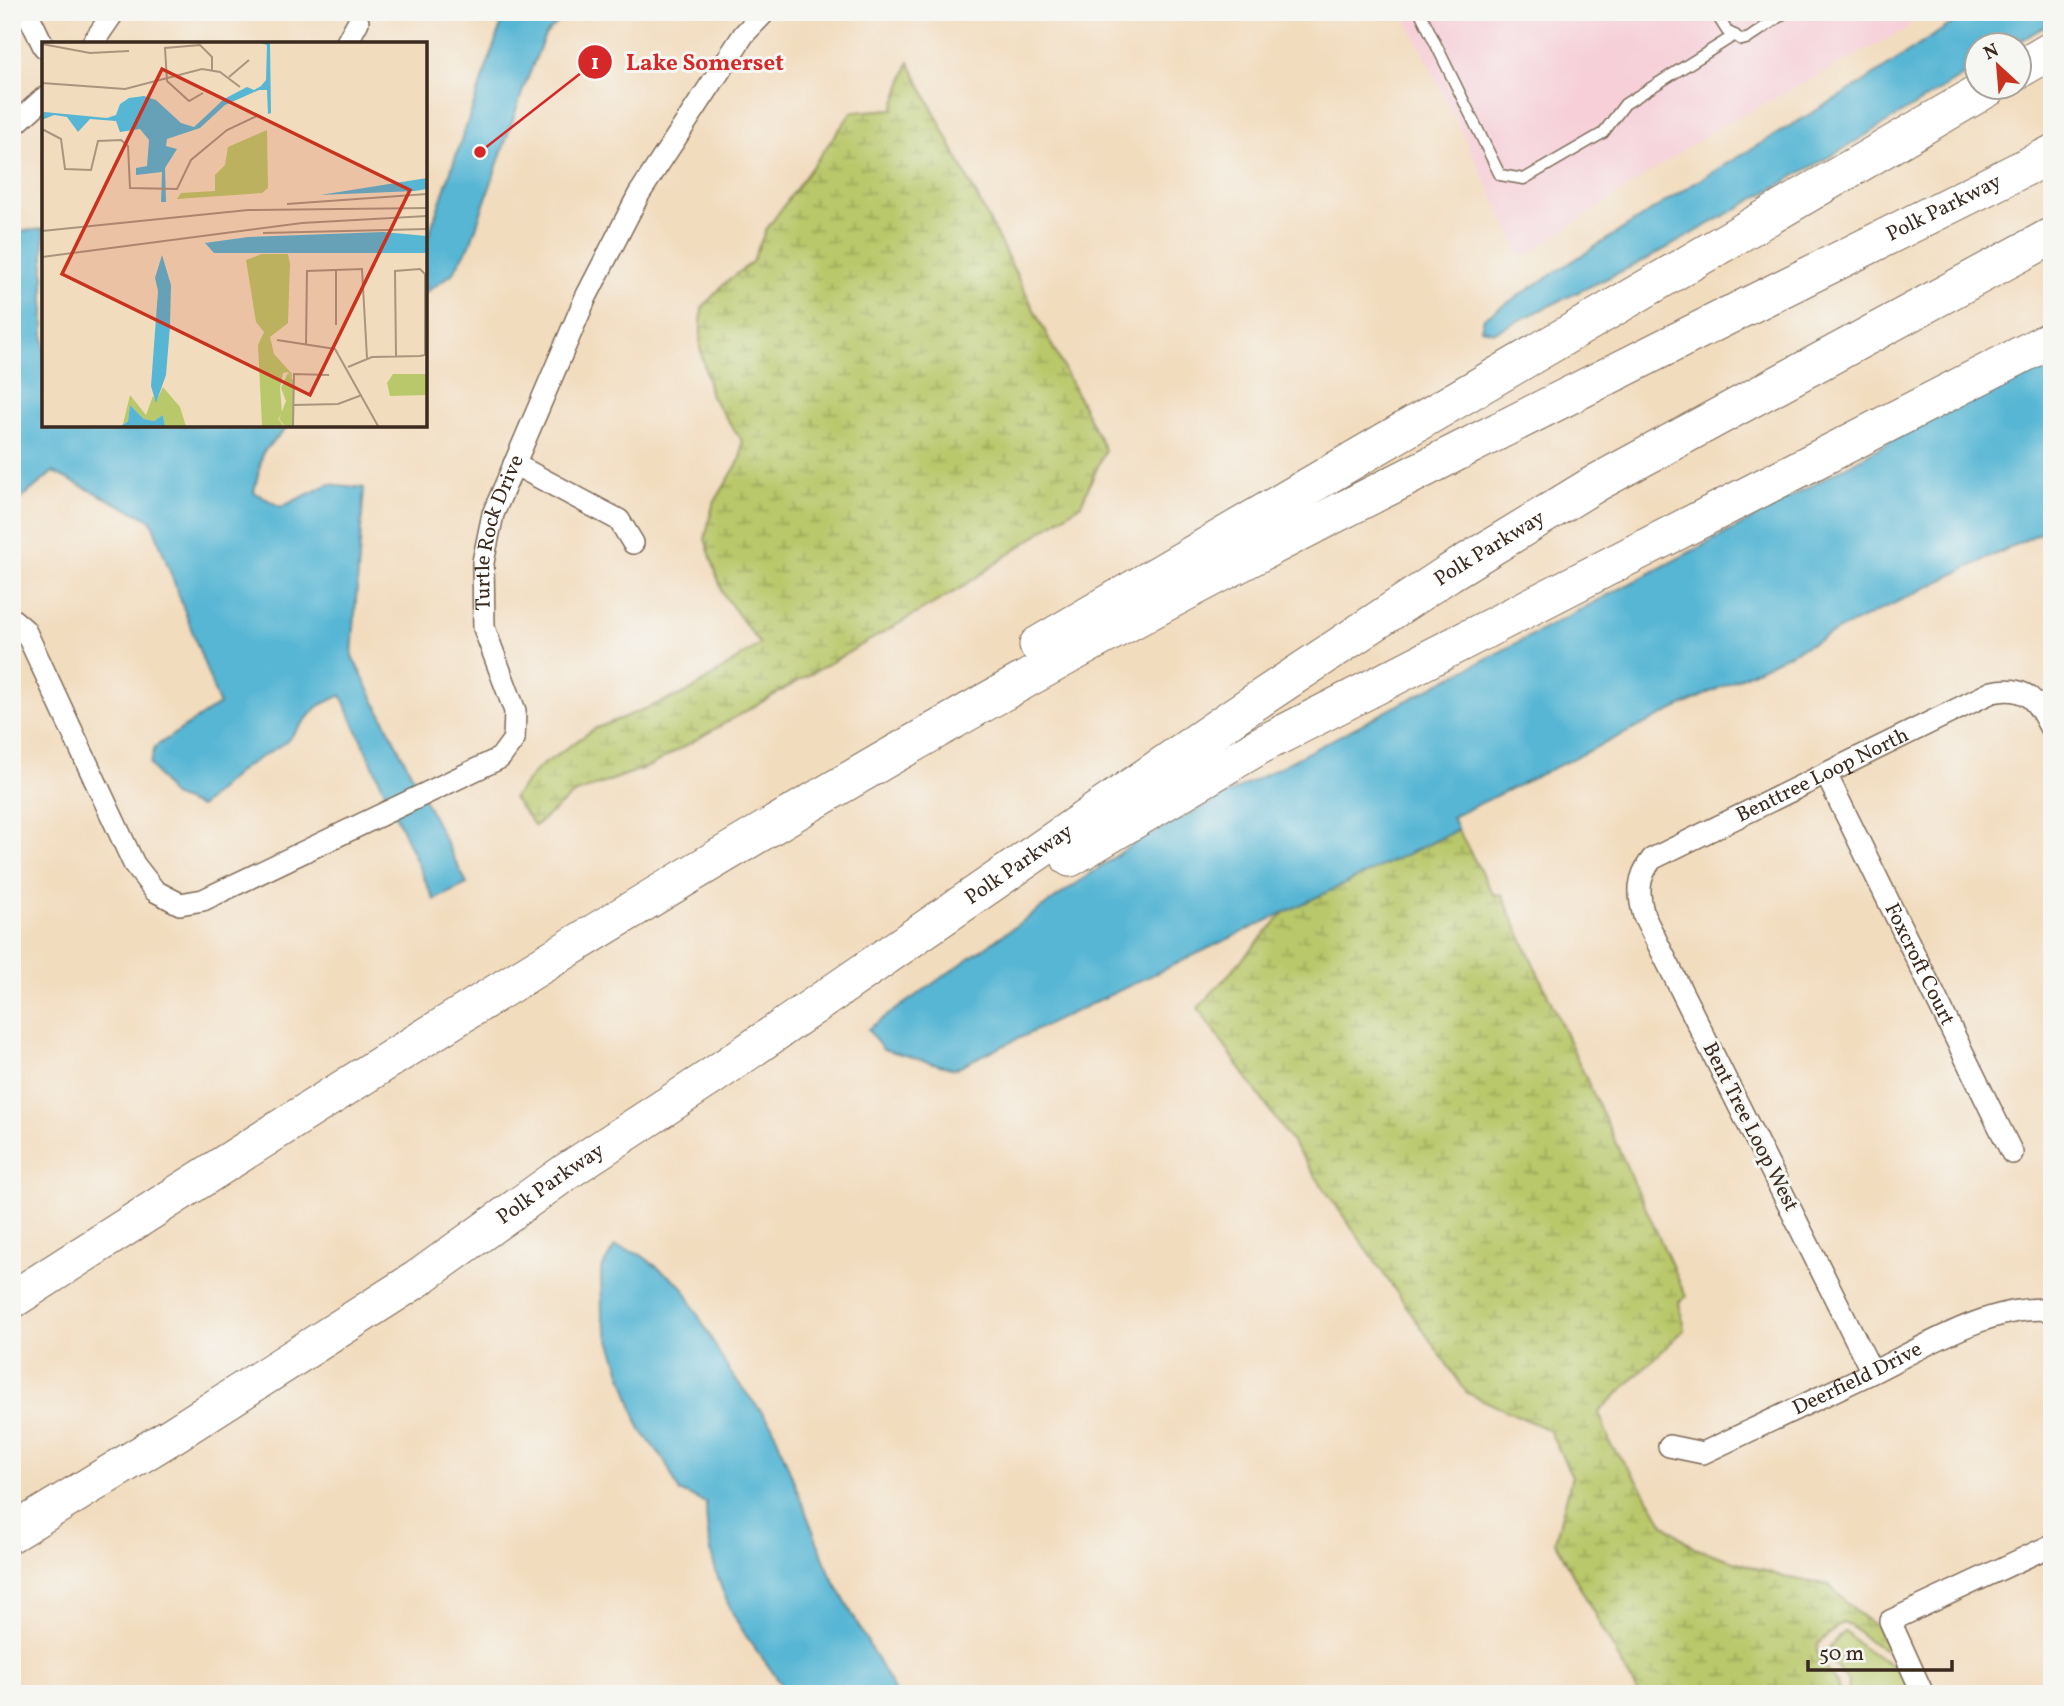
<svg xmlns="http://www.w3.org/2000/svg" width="2064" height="1706" font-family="Vollkorn,serif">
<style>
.built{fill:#f6cfd8}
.wetland{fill:url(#wetland-marsh);stroke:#7a7944;stroke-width:2}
.park{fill:#b9c86a;stroke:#7a7944;stroke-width:2}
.water{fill:#56b6d4;stroke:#487079;stroke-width:2}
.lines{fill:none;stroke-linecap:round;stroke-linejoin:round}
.lane-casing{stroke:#7b6856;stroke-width:13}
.street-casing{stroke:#7b6856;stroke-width:24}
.highway-casing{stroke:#7b6856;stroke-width:39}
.lane{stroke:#fff;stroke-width:10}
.street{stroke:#fff;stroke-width:21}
.highway{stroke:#fff;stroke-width:37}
.labels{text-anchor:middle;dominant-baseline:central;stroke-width:6;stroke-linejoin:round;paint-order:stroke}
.street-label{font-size:21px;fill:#3b2a1e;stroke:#f6f6f2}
.inset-road{fill:none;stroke:#a9957e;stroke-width:2}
.view{fill:#c8321e;fill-opacity:0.15;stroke:#c8321e;stroke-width:3.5}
.inset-edge{fill:none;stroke:#3b2a1e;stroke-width:3.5}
.leader{fill:none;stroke:#d62828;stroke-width:2.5}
.callout-dot{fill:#d62828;stroke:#f6f6f2;stroke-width:2.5}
.mark-label{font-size:21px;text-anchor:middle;font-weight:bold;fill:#fff}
.callout-label{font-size:23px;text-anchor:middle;font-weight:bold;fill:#d62828;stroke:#f6f6f2;stroke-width:6;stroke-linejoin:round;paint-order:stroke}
</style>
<defs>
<pattern id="wetland-marsh" width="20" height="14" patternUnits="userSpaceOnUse" patternTransform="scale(1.75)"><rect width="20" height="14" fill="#b9c86a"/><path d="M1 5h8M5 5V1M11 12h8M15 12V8" fill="none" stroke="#98a357"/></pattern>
</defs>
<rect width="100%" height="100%" fill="#f6f6f2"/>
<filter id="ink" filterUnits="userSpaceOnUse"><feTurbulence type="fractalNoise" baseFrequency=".0143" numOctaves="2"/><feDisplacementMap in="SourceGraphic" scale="14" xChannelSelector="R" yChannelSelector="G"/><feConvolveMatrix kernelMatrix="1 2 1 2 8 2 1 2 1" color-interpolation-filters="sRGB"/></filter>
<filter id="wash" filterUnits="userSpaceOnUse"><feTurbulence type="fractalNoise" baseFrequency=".00686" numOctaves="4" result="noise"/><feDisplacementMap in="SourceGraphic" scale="28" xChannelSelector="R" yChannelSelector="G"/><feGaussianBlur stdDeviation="1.57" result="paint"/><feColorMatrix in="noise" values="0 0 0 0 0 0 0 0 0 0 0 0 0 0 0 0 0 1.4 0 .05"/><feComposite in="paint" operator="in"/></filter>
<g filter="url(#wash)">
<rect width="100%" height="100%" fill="#f2dcbe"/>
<path class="built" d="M 1403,12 L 1923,12 L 1905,30 L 1712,131 L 1523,258 Z"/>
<g class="wetland">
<path d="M 909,62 L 1105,450 L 1081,504 L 961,588 L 650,766 L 574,794 L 535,826 L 513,798 L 537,769 L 594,729 L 690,691 L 760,644 L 723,594 L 705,539 L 713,505 L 741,458 L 742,441 L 711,396 L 700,347 L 702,308 L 724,284 L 752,262 L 766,230 L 852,112 L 893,109 Z"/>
<path d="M 1458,830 L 1493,894 L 1502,895 L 1686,1296 L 1679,1302 L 1684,1330 L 1599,1412 L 1611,1445 L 1637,1480 L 1664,1524 L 1694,1548 L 1784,1577 L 1829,1585 L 1855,1611 L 1877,1627 L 1891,1654 L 1868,1640 L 1850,1625 L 1843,1622 L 1818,1644 C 1811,1664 1839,1676 1841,1694 L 1638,1694 L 1555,1541 L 1572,1476 L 1549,1430 L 1467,1393 L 1198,1008 L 1285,912 Z"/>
</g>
<path class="park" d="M 1845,1631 L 1863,1648 L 1896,1667 L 1906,1660 L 1923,1694 L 1849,1694 L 1848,1682 L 1825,1652 Z"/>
<g class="water">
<path d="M 509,12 L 569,12 L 545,35 L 523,90 L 470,245 L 452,274 L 425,293 L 425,246 L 501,25 Z"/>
<path d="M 1969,12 L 2052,12 L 2052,22 L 2013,45 L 1976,46 L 1976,68 L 1845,148 L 1647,259 L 1495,332 L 1481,329 L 1484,318 L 1696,182 L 1862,83 Z"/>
<path d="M 44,229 L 44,425 L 289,425 L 263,452 L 254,492 L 281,507 L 329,484 L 364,488 L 352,656 L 467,884 L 434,900 L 341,695 L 317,707 L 286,742 L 243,768 L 200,807 L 172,796 L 150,764 L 155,747 L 219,704 L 151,520 L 53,472 L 12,506 L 12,232 Z"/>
<path d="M 2052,358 L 2052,527 L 1452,817 L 1458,830 L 954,1069 L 882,1049 L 868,1029 L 1133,844 L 1738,527 L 1902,435 Z"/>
<path d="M 615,1246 L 641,1255 L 682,1286 L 729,1371 L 772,1425 L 829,1572 L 896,1694 L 786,1694 C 776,1673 759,1655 746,1636 C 720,1597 706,1550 706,1503 L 679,1491 L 666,1463 L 640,1429 L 602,1316 L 601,1270 Z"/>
</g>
</g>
<g filter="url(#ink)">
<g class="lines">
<g class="lane-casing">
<g id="lane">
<path d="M 1420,12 L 1500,175 L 1524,179 L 1603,133 L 1625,104 L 1735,35"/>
<path d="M 1715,12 L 1727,31 L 1742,40 L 1749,38 L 1786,12"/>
</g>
</g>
<g class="street-casing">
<g id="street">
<path d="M 27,12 L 44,47"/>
<path d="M 92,44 L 114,12"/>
<path d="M 346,44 L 358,22"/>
<path d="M 12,127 L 44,98"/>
<path d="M 514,464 L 619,520 L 633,543"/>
<path id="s1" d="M 12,619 L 25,630 L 134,864 L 155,891 L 180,904 L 203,900 L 500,758 L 514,739 L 515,711 L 484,628 L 483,562 L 493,514 L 586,297 L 639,194 L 744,34 L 765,12"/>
<path id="s2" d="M 1826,774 L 2012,1153"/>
<path id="s3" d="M 1872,1372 L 1644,916 C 1638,894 1637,878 1652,859 L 1992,692 C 2028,684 2037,702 2052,731"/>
<path id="s4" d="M 1669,1446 L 1703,1453 C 1757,1427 1812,1401 1867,1375 C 1921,1349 1991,1303 2052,1310"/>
<path d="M 1923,1694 L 1890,1621 L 2052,1545"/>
</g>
</g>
<g class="highway-casing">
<g id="highway">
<path d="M 2018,70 L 2052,50"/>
<path d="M 1038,645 L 1988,88"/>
<path d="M 1070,858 L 1259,746 L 2052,339"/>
<path id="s5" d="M 12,1300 C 352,1081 693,865 1046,668 C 1183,591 1323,520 1463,449 C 1659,350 1855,252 2052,154"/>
<path id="s6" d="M 12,1533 L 173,1435 L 417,1279 L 566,1172 L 711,1077 L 1237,714 L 1449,573 L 1598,482 L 2052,236"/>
</g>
</g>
<use href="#lane" class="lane"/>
<use href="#street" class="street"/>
<use href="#highway" class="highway"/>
</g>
</g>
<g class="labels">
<g class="street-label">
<text stroke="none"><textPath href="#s5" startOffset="2221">Polk Parkway</textPath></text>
<text stroke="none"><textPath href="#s1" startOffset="928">Turtle Rock Drive</textPath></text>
<text stroke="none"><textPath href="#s6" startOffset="1776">Polk Parkway</textPath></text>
<text stroke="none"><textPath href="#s3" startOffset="760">Benttree Loop North</textPath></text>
<text stroke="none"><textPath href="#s6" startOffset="1209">Polk Parkway</textPath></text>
<text stroke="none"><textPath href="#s2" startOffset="212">Foxcroft Court</textPath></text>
<text transform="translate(1750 1127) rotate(63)">Bent Tree Loop West</text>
<text stroke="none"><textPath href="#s6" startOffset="642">Polk Parkway</textPath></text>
<text stroke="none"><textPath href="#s4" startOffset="206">Deerfield Drive</textPath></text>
</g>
</g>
<g transform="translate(42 42)">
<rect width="385" height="385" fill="#f2dcbe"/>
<path d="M 225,88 L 226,146 L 220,151 L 135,157 L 139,151 L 173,149 L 173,133 L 183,123 L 186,105 ZM 220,212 L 246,212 L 248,222 L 246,281 L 228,295 L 232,312 L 250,332 L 250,336 L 246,330 L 241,331 L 238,346 L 240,371 L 236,377 L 242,384 L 220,384 L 216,303 L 222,290 L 214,280 L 204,218 ZM 351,332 L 385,332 L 385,353 L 348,354 L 345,341 ZM 121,345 L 138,365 L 144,384 L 123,384 L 121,373 L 112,379 L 102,377 L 88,363 L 86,379 L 81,382 L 88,353 L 104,373 L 111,354 L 115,358 Z" fill="#b9c86a"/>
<path d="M 246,331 L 251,338 L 251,384 L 243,384 L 237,377 L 244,359 L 239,346 Z" fill="#b9c86a"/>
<path d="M 218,1 L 228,1 L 229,71 L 226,72 L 225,48 L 217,48 L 183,63 L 158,86 L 125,97 L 124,104 L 135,107 L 123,126 L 124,160 L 119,160 L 120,130 L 94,133 L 94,126 L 105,124 L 107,98 L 98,87 L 78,90 L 74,79 L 48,77 L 36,90 L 25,75 L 12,73 L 0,78 L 2,70 L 65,76 L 74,73 L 78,62 L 87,56 L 102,54 L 114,58 L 139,81 L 152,85 L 182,57 L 205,45 L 212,48 L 219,44 L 224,38 L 225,3 ZM 385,136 L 385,147 L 373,149 L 278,153 ZM 341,190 L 385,194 L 385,211 L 172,211 L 163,201 L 206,195 ZM 120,213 L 129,243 L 128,284 L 124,333 L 114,361 L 109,344 L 116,249 L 113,236 ZM 88,363 L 102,377 L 112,379 L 121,373 L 123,384 L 79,384 L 86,379 Z" fill="#56b6d4"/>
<path class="inset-road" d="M 0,2 L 48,11 L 87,9M 187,35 L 207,18M 0,41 L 83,47 L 160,27 L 178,30 L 198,45M 161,51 L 147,59 L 125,39 L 123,6 L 158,3 L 170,15 L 170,28M 0,87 L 19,97 L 23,127 L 49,128 L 56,99 L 79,98 L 86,104 L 88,146 L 135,147 L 149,118 L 185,88 L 217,73M 245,162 L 385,152M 0,189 L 206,168 L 385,166M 221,191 L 385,187M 0,215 L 260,181 L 385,174M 294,227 L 294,283M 235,298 L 293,307 L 336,384M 264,302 L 265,229 L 320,227 L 325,316M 306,325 L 330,315 L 378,314 L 383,313 L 383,232 L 378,227 L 353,229 L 354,314M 252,363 L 296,362 L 320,353M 251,384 L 252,332 L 287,333"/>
<path class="view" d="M 120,27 L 368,148 L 268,353 L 20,232 Z"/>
<rect width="385" height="385" class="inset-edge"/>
</g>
<path class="leader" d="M480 152L595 62"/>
<g class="callout-dot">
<circle cx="480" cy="152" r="7"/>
<circle cx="595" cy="62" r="18"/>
</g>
<g class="mark-label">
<text x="595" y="69">1</text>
</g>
<g class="callout-label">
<text x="705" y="70">Lake Somerset</text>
</g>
<rect width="2064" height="1706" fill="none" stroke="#f6f6f2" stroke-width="42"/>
<g transform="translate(1998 66) rotate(334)"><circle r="33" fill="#f6f6f2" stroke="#aba49d" stroke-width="2"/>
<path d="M0-5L12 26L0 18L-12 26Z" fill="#c8321e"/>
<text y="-10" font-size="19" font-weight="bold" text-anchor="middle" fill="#3b2a1e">N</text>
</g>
<path d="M1808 1660v10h144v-10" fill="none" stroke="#3b2a1e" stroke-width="3.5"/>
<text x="1819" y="1660" font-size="21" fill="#3b2a1e" stroke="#f6f6f2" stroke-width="5" paint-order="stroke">50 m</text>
</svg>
